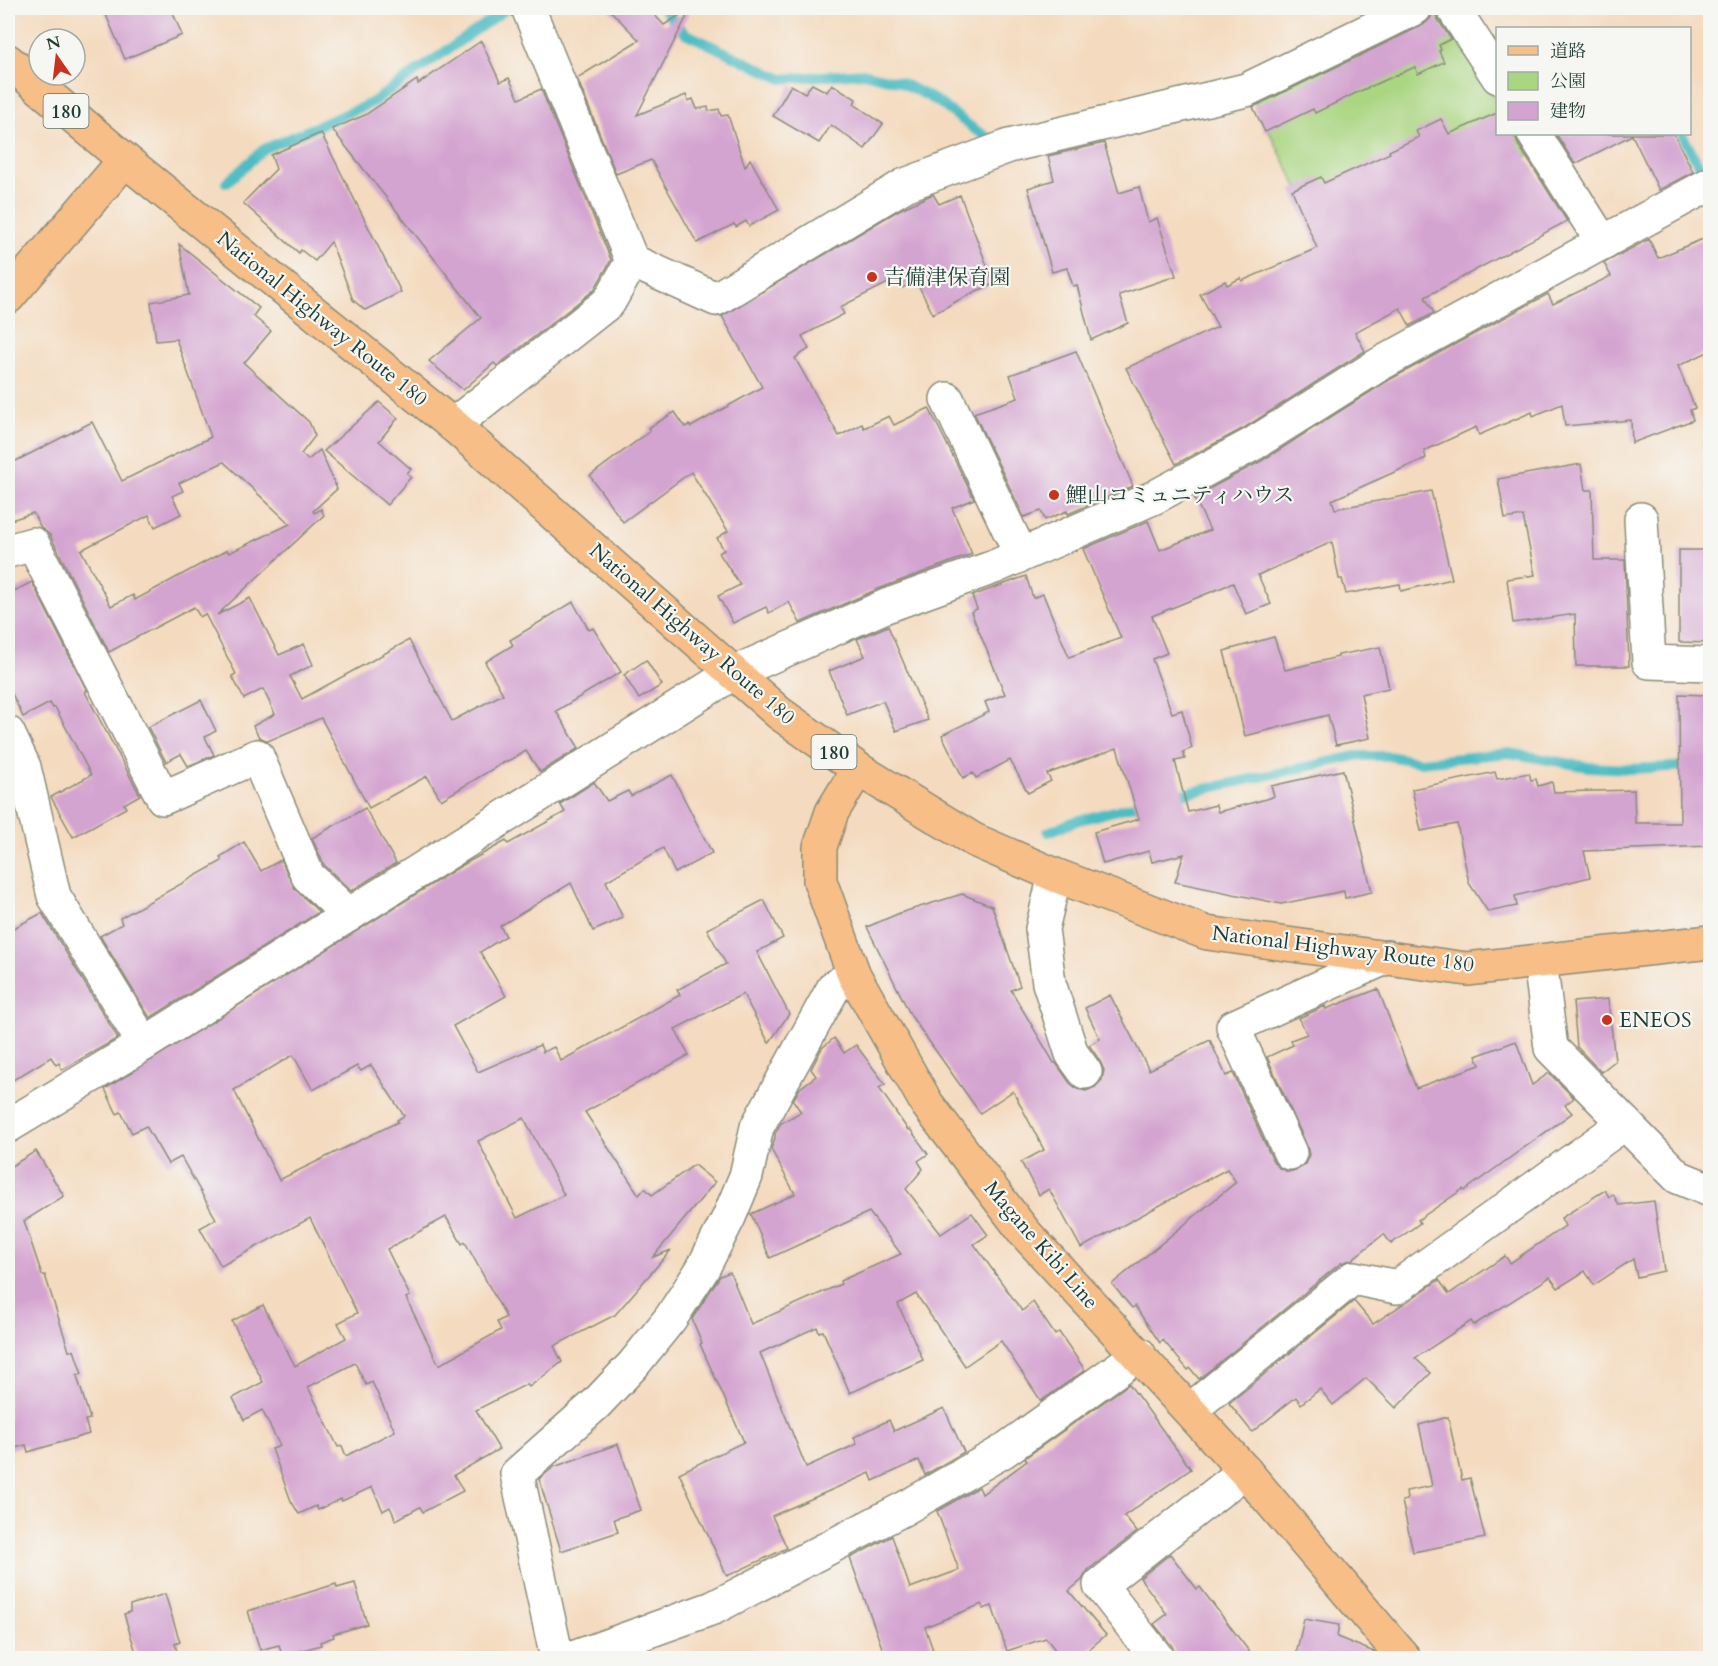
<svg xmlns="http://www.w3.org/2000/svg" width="1718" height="1666" font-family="Cardo,'Noto Serif JP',serif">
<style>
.green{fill:#aad682;stroke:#648a5b;stroke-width:1.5}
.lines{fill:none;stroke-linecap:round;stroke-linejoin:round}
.stream{stroke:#4dbcc3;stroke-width:10}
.building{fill:#d4a4d0;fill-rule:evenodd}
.minor-casing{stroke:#8a8c79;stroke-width:36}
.major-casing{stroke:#8a8c79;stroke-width:36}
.highway-casing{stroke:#8a8c79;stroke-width:36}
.minor{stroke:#fff;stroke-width:33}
.major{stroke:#f7be87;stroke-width:33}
.highway{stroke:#f7be87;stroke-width:33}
.poi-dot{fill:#c8321e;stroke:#f6f6f2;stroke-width:2}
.labels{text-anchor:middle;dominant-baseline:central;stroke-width:4.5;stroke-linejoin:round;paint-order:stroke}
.shield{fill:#f6f6f2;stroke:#60746d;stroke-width:1.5}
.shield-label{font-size:20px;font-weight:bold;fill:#1f3d34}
.poi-label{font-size:21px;fill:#1f3d34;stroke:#f6f6f2;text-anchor:start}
.street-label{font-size:21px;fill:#1f3d34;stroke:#f6f6f2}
</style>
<rect width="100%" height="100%" fill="#f6f6f2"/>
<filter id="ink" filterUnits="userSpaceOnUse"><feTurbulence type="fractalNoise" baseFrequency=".0167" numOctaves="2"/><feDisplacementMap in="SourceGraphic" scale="12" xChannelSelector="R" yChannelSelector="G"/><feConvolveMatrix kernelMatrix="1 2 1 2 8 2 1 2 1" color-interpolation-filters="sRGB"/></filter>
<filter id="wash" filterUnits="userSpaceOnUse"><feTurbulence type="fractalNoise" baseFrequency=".008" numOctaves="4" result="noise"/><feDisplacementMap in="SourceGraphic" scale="24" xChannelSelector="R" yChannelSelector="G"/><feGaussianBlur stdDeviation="1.35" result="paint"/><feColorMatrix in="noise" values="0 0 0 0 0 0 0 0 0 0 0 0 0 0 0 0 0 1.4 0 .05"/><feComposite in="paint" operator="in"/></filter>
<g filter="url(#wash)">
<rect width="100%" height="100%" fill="#f4dabe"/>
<path class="green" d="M 1435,8 L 1437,8 L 1497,102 L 1498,134 L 1517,134 L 1530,154 L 1461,191 L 1325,242 L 1254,101 Z"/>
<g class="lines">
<g class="stream">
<path d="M 663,8 L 685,33 L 782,79 L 863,73 L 900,82 L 937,101 L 974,129 L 999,144"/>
<path d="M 1682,134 L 1707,181"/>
<path d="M 226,183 L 264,149 L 371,103 L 508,8"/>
<path d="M 1169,797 L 1356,756 L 1388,756 L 1420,762 L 1509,753 L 1589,767 L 1630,769 L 1710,765"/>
<path d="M 1048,832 L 1076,821 L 1148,802"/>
</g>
</g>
<g id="blocks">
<g class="building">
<path d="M 103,8 L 171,8 L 182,35 L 125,59 Z"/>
<path d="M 608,8 L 648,8 L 664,25 L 691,8 L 637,115 L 686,95 L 688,101 L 693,99 L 697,109 L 708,107 L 709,111 L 719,109 L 721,116 L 728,115 L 745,167 L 750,159 L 779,210 L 749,226 L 746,221 L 736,227 L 734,224 L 697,243 L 651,160 L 616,174 L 577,78 L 639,40 Z"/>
<path d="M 1434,9 L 1437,18 L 1451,39 L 1439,45 L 1441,50 L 1439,51 L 1444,62 L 1418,74 L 1415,67 L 1358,92 L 1315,113 L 1313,109 L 1265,132 L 1253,107 L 1423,25 L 1430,19 Z"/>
<path d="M 481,41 L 500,82 L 509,78 L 519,99 L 541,89 L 611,260 L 594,290 L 497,366 L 494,363 L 463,390 L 429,361 L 481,318 L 332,129 L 365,115 L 417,80 L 418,84 Z"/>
<path d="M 812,84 L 827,92 L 832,84 L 856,99 L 854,104 L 883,124 L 865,149 L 831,125 L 819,143 L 773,116 L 791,85 L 805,93 Z"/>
<path d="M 1497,113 L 1497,134 L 1515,134 L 1518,144 L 1567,221 L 1425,297 L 1434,313 L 1410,326 L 1400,308 L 1355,332 L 1365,351 L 1244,428 L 1176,464 L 1126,368 L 1218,327 L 1200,294 L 1225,281 L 1227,285 L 1241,278 L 1242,281 L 1317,248 L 1292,190 L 1321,177 L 1324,183 L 1390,153 L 1389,151 L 1419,137 L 1416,131 L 1441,119 L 1449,134 Z"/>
<path d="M 321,133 L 401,292 L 365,310 L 353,300 L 331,242 L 315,261 L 301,250 L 299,253 L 243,203 L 276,169 L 271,155 Z"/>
<path d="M 1556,134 L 1674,134 L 1693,172 L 1659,190 L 1632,135 L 1575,164 Z"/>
<path d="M 1104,143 L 1119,193 L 1139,187 L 1148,222 L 1157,218 L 1176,276 L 1119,295 L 1128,323 L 1091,340 L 1077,285 L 1073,286 L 1067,268 L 1052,272 L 1028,188 L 1054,180 L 1048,156 Z"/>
<path d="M 933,194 L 939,204 L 960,195 L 994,284 L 974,292 L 933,314 L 916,281 L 902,288 L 896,279 L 840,307 L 844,314 L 802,336 L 809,349 L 795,358 L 839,436 L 862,424 L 864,428 L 889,416 L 894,425 L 929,408 L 974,499 L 952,508 L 972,554 L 878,589 L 800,623 L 789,602 L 769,613 L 766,607 L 733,623 L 718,596 L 740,585 L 719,553 L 724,550 L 717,538 L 728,531 L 691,472 L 623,522 L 590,476 L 650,431 L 648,428 L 675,412 L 685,427 L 689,425 L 691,427 L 762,387 L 722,316 L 899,210 Z"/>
<path d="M 1710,236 L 1710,351 L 1678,366 L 1695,408 L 1690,410 L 1693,420 L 1632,443 L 1631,420 L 1565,426 L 1562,404 L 1533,416 L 1532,412 L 1479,435 L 1476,427 L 1424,451 L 1426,458 L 1332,500 L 1335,509 L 1431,491 L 1452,579 L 1401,591 L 1400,584 L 1346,594 L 1342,579 L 1339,579 L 1332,542 L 1258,575 L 1271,604 L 1246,614 L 1233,583 L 1152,616 L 1167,653 L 1152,659 L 1172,713 L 1182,710 L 1192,748 L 1183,752 L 1185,759 L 1175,761 L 1188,812 L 1216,805 L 1218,812 L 1270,798 L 1274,796 L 1271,786 L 1343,770 L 1372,892 L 1345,898 L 1344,891 L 1281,904 L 1175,882 L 1184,854 L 1152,862 L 1149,851 L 1103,864 L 1094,832 L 1139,819 L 1117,748 L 1047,774 L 1051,781 L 1028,793 L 1010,760 L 976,778 L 973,773 L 963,778 L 942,735 L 989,712 L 985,702 L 1005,694 L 971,612 L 977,609 L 972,596 L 1026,576 L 1033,598 L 1043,594 L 1069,657 L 1121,638 L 1083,549 L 1148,521 L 1160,550 L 1210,530 L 1194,497 L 1263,460 L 1389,380 L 1548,294 L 1553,304 L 1611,276 L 1604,263 L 1649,239 L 1658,258 Z"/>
<path d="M 179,244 L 259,308 L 253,316 L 271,331 L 244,363 L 309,422 L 315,436 L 301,454 L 308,460 L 320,450 L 337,489 L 313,511 L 314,513 L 321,509 L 324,515 L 217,615 L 250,598 L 279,655 L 304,644 L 313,665 L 290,676 L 302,699 L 409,640 L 452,721 L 503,694 L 485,662 L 513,645 L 510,640 L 573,602 L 589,630 L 593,628 L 621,672 L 556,711 L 579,748 L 540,772 L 526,751 L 504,763 L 504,762 L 441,800 L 427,776 L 369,808 L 321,718 L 268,741 L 259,737 L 253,726 L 275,714 L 263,689 L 244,699 L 232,676 L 236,674 L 205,614 L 200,617 L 194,607 L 109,652 L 50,535 L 41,528 L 33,513 L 8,521 L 8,465 L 92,422 L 122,481 L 211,437 L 176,339 L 156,341 L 151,302 L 189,295 ZM 224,462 L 290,524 L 229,553 L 227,550 L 135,600 L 133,595 L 111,606 L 81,550 L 149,515 L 155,527 L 181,514 L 172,496 L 183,491 L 179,483 Z"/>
<path d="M 1076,351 L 1133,486 L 1068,514 L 1067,511 L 1045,520 L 1041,511 L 1024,517 L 974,413 L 1018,398 L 1010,375 Z"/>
<path d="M 379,402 L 398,418 L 379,441 L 411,469 L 407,473 L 411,477 L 387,505 L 324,451 Z"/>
<path d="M 1581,464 L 1585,490 L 1592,490 L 1594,560 L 1625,560 L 1629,666 L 1576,666 L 1575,614 L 1513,623 L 1507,579 L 1535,575 L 1523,516 L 1505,519 L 1498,479 Z"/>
<path d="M 1679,550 L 1710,550 L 1710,643 L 1679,642 Z"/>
<path d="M 32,582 L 87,691 L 85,692 L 140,795 L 124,804 L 126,808 L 73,837 L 51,797 L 91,775 L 55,707 L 53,708 L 50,703 L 23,717 L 8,685 L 8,594 Z"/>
<path d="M 888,626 L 928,720 L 896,731 L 883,701 L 847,715 L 829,671 L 865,656 L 857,639 Z"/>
<path d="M 1274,637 L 1285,670 L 1338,657 L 1338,655 L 1380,647 L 1389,688 L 1361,694 L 1370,738 L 1336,745 L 1328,715 L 1245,736 L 1224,651 Z"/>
<path d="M 646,660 L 662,685 L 639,699 L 624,675 Z"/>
<path d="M 1679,694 L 1707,695 L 1708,701 L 1710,701 L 1710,846 L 1584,851 L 1590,877 L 1515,896 L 1517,906 L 1488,912 L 1469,883 L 1457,824 L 1421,831 L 1412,789 L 1495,772 L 1497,779 L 1529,773 L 1531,780 L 1536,779 L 1538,786 L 1552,782 L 1554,792 L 1634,790 L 1635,823 L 1680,823 Z"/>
<path d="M 201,700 L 216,731 L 205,737 L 214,755 L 188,766 L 181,754 L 166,762 L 148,727 Z"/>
<path d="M 672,775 L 712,853 L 675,873 L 663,848 L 606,881 L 623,918 L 593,931 L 571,883 L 500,926 L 506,936 L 480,952 L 506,996 L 453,1026 L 478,1072 L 540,1045 L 543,1052 L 554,1047 L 561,1061 L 680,995 L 677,990 L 726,964 L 707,929 L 764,900 L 783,938 L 757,952 L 789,1014 L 769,1043 L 743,994 L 675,1029 L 689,1055 L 585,1112 L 639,1195 L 645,1188 L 652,1195 L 694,1165 L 715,1182 L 653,1257 L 671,1250 L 615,1315 L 554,1346 L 562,1362 L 529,1387 L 527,1384 L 476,1410 L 499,1449 L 454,1475 L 463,1491 L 423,1512 L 420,1507 L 396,1520 L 390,1507 L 383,1511 L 372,1487 L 342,1501 L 341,1499 L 318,1510 L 316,1506 L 299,1514 L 291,1501 L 272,1449 L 280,1446 L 262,1410 L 244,1420 L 233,1398 L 263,1382 L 232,1321 L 263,1305 L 295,1366 L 346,1338 L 338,1323 L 357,1313 L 310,1218 L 221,1266 L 200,1228 L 216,1219 L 181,1157 L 168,1164 L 146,1126 L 132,1133 L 121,1112 L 117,1114 L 105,1089 L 459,867 L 506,841 L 508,844 L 565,812 L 560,804 L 594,782 L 607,801 L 628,791 L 631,796 ZM 293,1055 L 313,1090 L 357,1066 L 361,1071 L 371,1065 L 404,1116 L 397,1120 L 398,1122 L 279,1180 L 234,1090 ZM 524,1118 L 564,1195 L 517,1218 L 478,1141 ZM 446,1217 L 462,1244 L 465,1242 L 506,1317 L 497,1322 L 501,1330 L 439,1365 L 406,1298 L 410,1296 L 387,1249 ZM 355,1363 L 366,1385 L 372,1382 L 395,1431 L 346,1456 L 342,1446 L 338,1447 L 308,1387 Z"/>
<path d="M 365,808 L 396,863 L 351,891 L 324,865 L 312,838 Z"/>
<path d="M 244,842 L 261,871 L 281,860 L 295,889 L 319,912 L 150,1018 L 100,936 L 122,924 L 120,918 L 222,861 L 220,857 Z"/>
<path d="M 962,894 L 992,906 L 1020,986 L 1011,990 L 1054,1063 L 1056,1063 L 1070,1083 L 1077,1089 L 1086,1091 L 1095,1087 L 1102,1080 L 1104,1070 L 1100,1061 L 1089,1045 L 1100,1039 L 1085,1008 L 1110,995 L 1149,1070 L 1210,1040 L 1226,1076 L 1233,1073 L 1273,1161 L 1279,1168 L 1288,1172 L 1297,1170 L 1305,1164 L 1309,1155 L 1307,1146 L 1267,1057 L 1293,1045 L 1291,1040 L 1307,1034 L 1299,1018 L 1325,1006 L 1326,1009 L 1378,989 L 1416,1088 L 1480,1065 L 1476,1056 L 1516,1041 L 1532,1085 L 1549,1073 L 1574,1098 L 1565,1105 L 1572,1113 L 1464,1191 L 1463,1189 L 1418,1220 L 1420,1223 L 1391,1244 L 1384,1234 L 1351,1260 L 1341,1263 L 1199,1379 L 1190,1368 L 1188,1370 L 1163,1340 L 1160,1343 L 1135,1306 L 1132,1308 L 1112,1284 L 1236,1182 L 1227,1169 L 1081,1248 L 1049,1189 L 1039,1195 L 1021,1162 L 1044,1150 L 1013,1091 L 980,1113 L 911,1016 L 867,927 L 900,913 Z"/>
<path d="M 42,913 L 118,1038 L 62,1070 L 59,1063 L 56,1065 L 51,1057 L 8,1083 L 8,931 Z"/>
<path d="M 1608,999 L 1615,1061 L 1601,1072 L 1577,1047 L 1573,1002 Z"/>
<path d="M 834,1038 L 844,1053 L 856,1045 L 885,1084 L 879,1088 L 908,1130 L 910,1129 L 928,1154 L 918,1161 L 923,1169 L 906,1189 L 941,1234 L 972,1213 L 988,1235 L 974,1244 L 1022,1311 L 1033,1302 L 1055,1335 L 1059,1332 L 1085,1370 L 1041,1401 L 1001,1341 L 965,1366 L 916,1294 L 898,1304 L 923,1360 L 850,1393 L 823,1331 L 819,1332 L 817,1327 L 760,1353 L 806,1467 L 857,1444 L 854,1437 L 889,1420 L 894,1431 L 944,1408 L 964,1452 L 925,1475 L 919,1460 L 873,1481 L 870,1473 L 772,1516 L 787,1548 L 727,1576 L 679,1473 L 744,1442 L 700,1344 L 702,1343 L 692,1319 L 720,1276 L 730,1272 L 751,1324 L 841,1284 L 840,1281 L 901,1254 L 869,1212 L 770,1258 L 751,1214 L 795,1194 L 771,1149 L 775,1138 L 775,1134 L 781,1123 L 801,1112 L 793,1100 L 800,1088 L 816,1076 L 811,1069 L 822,1048 Z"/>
<path d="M 36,1151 L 64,1196 L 24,1221 L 42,1275 L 45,1275 L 69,1351 L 74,1350 L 82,1374 L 77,1376 L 90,1419 L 85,1420 L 89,1434 L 28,1452 L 26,1445 L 8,1450 L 8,1168 Z"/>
<path d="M 1605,1190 L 1609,1197 L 1613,1194 L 1619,1205 L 1654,1201 L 1664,1271 L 1637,1277 L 1633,1259 L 1594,1285 L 1585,1271 L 1558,1288 L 1550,1277 L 1474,1325 L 1471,1321 L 1415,1358 L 1431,1373 L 1396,1408 L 1366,1378 L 1333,1405 L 1320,1389 L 1301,1404 L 1296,1397 L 1252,1432 L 1229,1403 L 1354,1301 L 1373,1324 L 1439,1280 L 1449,1294 L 1505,1256 L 1510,1263 L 1565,1226 L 1561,1218 Z"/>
<path d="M 1129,1384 L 1191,1469 L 1124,1516 L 1137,1532 L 1088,1570 L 1082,1580 L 1069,1591 L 1106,1635 L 1077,1659 L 1062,1659 L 1046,1638 L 1007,1651 L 992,1606 L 983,1609 L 982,1604 L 925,1627 L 933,1650 L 912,1659 L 886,1659 L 850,1558 L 892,1536 L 910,1588 L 959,1570 L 937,1511 L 979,1487 L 982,1494 L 1027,1461 L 1025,1458 Z"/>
<path d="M 1448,1417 L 1462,1480 L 1470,1478 L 1485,1538 L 1413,1552 L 1402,1501 L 1407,1500 L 1406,1491 L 1432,1486 L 1419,1425 Z"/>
<path d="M 618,1444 L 641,1510 L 614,1519 L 618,1532 L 561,1551 L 539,1479 L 554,1467 Z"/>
<path d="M 1170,1554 L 1197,1589 L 1200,1587 L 1255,1659 L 1178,1659 L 1175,1655 L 1172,1646 L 1154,1624 L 1167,1614 L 1140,1578 Z"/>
<path d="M 355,1583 L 367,1624 L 333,1634 L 334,1637 L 320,1642 L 321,1645 L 282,1656 L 279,1645 L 260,1650 L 248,1611 L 336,1584 L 337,1588 Z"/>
<path d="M 165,1594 L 180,1642 L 175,1644 L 179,1659 L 138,1659 L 124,1614 L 130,1612 L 130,1605 Z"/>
<path d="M 1304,1619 L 1339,1625 L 1337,1637 L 1374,1652 L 1380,1659 L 1295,1659 Z"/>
</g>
</g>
</g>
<g filter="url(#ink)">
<use href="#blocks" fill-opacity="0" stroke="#8a8c79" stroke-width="1.5"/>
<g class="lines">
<g class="minor-casing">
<g id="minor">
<path d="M 528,8 L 632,261 L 716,299 L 905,185 L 1009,146 L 1246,90 L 1415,8"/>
<path d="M 1453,8 L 1498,77"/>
<path d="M 1534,134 L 1603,243"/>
<path d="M 947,399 L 1021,555"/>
<path d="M 453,425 L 609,302 L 632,261"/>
<path d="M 1641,519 L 1649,662 L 1710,664"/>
<path d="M 8,551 L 33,544 L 163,798 L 257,756 L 308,876 L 349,915"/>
<path d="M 8,733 L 24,767 L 54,896 L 144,1044"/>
<path d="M 1055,875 L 1042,929 L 1049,983 L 1072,1054 L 1085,1072"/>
<path d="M 1540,961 L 1551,1048 L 1678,1177 L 1710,1190"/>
<path d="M 8,1126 L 144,1044 L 733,673 L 886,606 L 994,567 L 1155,497 L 1253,444 L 1380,364 L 1710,184"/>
<path d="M 1290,1153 L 1233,1027 L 1387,957"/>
<path d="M 1190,1410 L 1353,1278 L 1397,1287 L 1625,1123"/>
<path d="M 557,1658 L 517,1474 L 596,1404 L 633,1365 L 670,1319 L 702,1270 L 729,1217 L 746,1176 L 757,1127 L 834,987 L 854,975"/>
<path d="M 573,1658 L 713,1608 L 905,1508 L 1002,1452 L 1139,1354"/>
<path d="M 1157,1658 L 1100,1585 L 1245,1471"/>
</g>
</g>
<g class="major-casing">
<g id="major">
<path d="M 8,297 L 125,160"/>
<path d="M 858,769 L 832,812 L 820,847 L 820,881 L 854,975 L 927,1104 L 1025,1233 L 1245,1471 L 1404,1658"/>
</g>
</g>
<g class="highway-casing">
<path id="highway" d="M 8,61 L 125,160 L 453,425 L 779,713 L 858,769 L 974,840 L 1055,875 L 1207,933 L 1467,969 L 1710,942"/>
</g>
<use href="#minor" class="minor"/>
<use href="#major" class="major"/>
<use href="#highway" class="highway"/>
</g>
</g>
<g class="poi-dot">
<circle cx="872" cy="277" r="6"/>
<circle cx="1054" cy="495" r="6"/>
<circle cx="1607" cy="1020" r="6"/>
</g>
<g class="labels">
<g class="shield">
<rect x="43.5" y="94" width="45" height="34" rx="4.5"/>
<rect x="811.5" y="735" width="45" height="34" rx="4.5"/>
</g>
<g class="shield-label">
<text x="66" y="111">180</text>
<text x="834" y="752">180</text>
</g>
<g class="poi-label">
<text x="884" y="277">吉備津保育園</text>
<text x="1066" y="495">鯉山コミュニティハウス</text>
<text x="1619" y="1020">ENEOS</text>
</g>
<g class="street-label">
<text transform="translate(322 319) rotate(39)">National Highway Route 180</text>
<text transform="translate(692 634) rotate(41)">National Highway Route 180</text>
<text transform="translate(1343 949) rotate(7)">National Highway Route 180</text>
<text transform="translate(1041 1245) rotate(49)">Magane Kibi Line</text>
</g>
</g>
<rect width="1718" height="1666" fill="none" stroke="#f6f6f2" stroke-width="30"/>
<rect x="1496" y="27" width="195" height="108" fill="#f6f6f2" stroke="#a0aca6" stroke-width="1.5"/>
<rect x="1508" y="46" width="30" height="9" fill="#f7be87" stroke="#a0aca6" stroke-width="1.5"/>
<text x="1550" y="57" font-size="18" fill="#1f3d34">道路</text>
<rect x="1508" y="72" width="30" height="18" fill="#aad682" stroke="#a0aca6" stroke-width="1.5"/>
<text x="1550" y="87" font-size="18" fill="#1f3d34">公園</text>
<rect x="1508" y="102" width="30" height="18" fill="#d4a4d0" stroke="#a0aca6" stroke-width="1.5"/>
<text x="1550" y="117" font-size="18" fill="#1f3d34">建物</text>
<g transform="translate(57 57) rotate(346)"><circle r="28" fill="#f6f6f2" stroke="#a0aca6" stroke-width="1.5"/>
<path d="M0-4.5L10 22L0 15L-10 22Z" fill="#c8321e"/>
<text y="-9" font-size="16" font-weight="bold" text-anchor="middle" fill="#1f3d34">N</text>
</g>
</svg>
